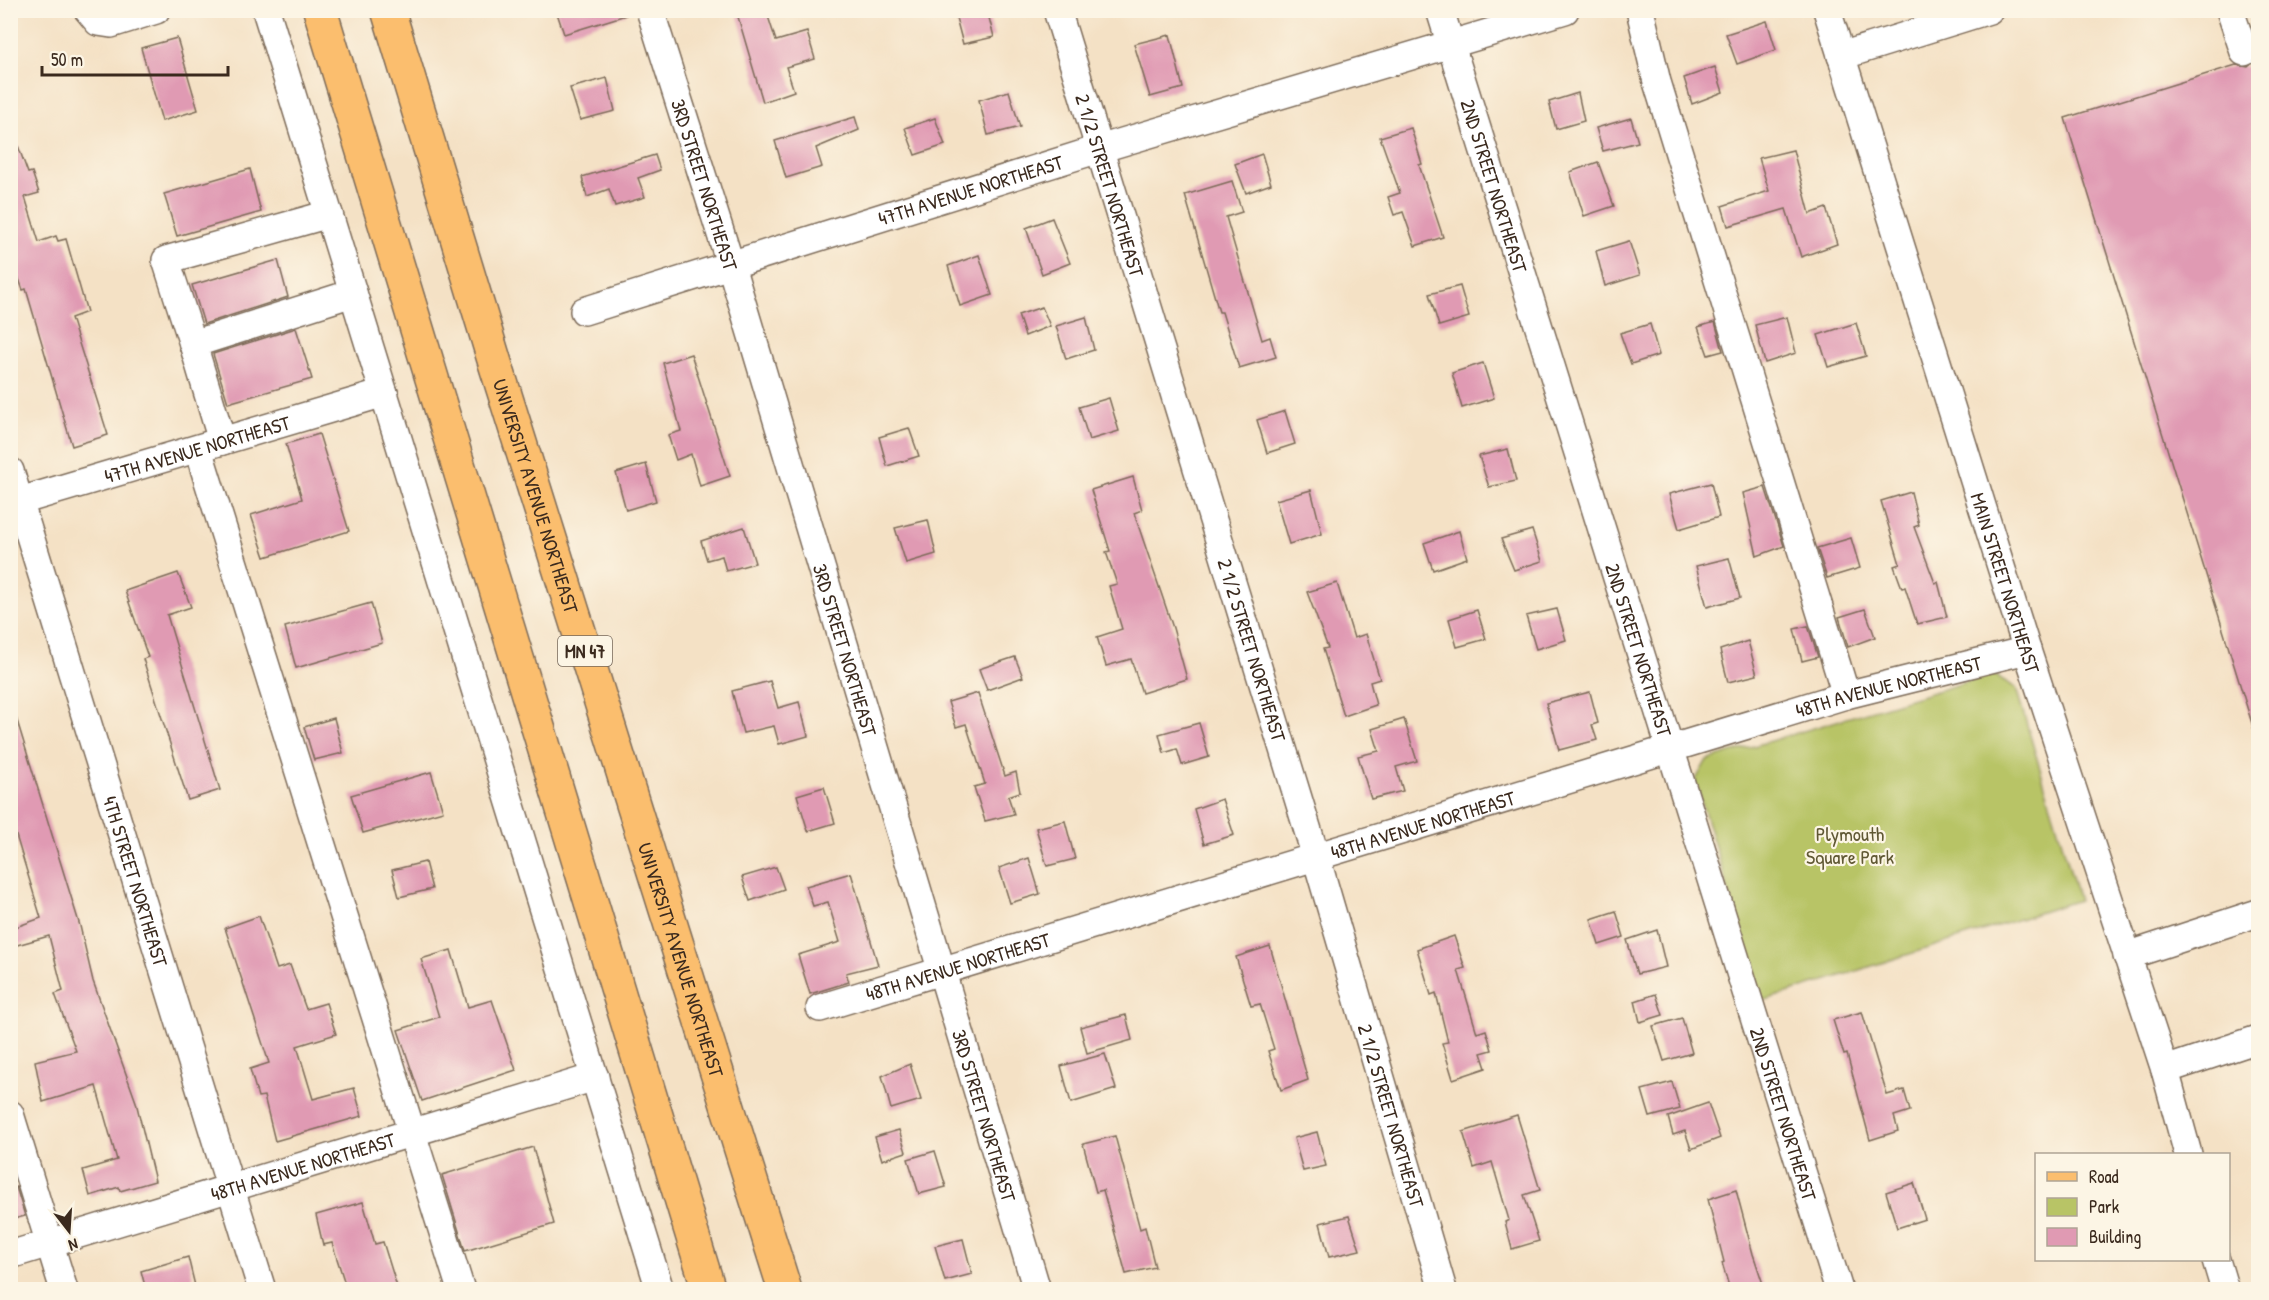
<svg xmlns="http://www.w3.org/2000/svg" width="2269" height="1300" font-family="'Patrick Hand',sans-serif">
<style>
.green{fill:#b8c466;stroke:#7a7742;stroke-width:1.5}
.building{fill:#e09ab3}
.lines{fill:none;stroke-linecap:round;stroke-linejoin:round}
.minor-casing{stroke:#7c6a58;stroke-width:30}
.major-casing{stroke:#7c6a58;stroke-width:36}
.minor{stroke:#fff;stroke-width:27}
.major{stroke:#fbbe6e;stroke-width:33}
.labels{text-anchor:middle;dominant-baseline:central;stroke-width:4.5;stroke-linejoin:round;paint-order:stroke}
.shield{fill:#fcf5e5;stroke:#75675a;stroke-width:1.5}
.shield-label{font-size:18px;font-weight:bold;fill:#3b2a1e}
.street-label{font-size:20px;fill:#3b2a1e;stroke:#fcf5e5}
.park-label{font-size:20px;fill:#605834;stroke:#fcf5e5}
</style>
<rect width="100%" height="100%" fill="#fcf5e5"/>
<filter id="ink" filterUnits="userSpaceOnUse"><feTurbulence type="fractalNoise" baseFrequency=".0167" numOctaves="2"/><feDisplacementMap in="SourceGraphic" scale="12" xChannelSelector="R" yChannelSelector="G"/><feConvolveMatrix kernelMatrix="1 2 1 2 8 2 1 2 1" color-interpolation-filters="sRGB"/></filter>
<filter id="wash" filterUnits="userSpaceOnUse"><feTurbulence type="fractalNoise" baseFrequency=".008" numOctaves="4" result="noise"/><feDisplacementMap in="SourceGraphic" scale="24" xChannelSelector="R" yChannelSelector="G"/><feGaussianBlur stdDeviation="1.35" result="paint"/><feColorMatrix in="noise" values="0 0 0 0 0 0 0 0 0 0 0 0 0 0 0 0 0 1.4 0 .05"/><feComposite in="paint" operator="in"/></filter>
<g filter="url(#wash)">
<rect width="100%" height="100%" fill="#f4e1c5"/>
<path class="green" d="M 1993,674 L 2016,688 L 2079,900 L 1762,1001 L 1695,781 L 1707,760 Z"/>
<g id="blocks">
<g class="building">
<path d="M 556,10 L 625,10 L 626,15 L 564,34 Z"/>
<path d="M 736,10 L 766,10 L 776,41 L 807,32 L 815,59 L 786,67 L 794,91 L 763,102 Z"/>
<path d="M 954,10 L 987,10 L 994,37 L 963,44 Z"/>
<path d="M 1767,21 L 1776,50 L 1737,64 L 1726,34 Z"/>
<path d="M 1170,35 L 1183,88 L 1150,97 L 1134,44 Z"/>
<path d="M 177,38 L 198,110 L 162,121 L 141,48 Z"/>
<path d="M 2258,58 L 2259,730 L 2254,730 L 2065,118 L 2236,65 L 2248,67 Z"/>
<path d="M 1715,67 L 1723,92 L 1692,104 L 1684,78 Z"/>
<path d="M 607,78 L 615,111 L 580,120 L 570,88 Z"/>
<path d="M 1009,91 L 1020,127 L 988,135 L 979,100 Z"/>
<path d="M 1578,93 L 1584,121 L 1556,129 L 1549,102 Z"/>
<path d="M 855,117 L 859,130 L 816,148 L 822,167 L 786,178 L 775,141 Z"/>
<path d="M 935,118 L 945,145 L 915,155 L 905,128 Z"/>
<path d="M 1631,118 L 1638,142 L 1603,151 L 1596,128 Z"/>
<path d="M 1411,128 L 1422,164 L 1419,165 L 1443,237 L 1415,246 L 1403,212 L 1394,215 L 1388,197 L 1400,193 L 1380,137 Z"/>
<path d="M 10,132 L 13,132 L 28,173 L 32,172 L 39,193 L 25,197 L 39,242 L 56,236 L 58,241 L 66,239 L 87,312 L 71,318 L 108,435 L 72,446 L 26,289 L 23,290 L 10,254 Z"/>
<path d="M 1793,150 L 1810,214 L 1826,208 L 1837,244 L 1801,257 L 1786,209 L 1728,226 L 1722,206 L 1769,191 L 1759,158 Z"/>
<path d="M 1262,154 L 1271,184 L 1246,193 L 1235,164 Z"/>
<path d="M 655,155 L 660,170 L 638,178 L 645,197 L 615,206 L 609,189 L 587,197 L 582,177 Z"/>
<path d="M 1598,162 L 1614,206 L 1584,216 L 1570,172 Z"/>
<path d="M 250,169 L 261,212 L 177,236 L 164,194 Z"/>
<path d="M 1232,181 L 1242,212 L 1226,217 L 1262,340 L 1270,337 L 1276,357 L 1239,368 L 1222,312 L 1219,312 L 1185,195 Z"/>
<path d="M 1052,218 L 1070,263 L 1042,274 L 1026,228 Z"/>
<path d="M 1629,241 L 1640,275 L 1605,286 L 1596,251 Z"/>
<path d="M 979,255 L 992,295 L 960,306 L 948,266 Z"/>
<path d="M 278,260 L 288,297 L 204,324 L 192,285 Z"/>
<path d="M 1460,286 L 1469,317 L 1439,326 L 1429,294 Z"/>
<path d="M 1042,307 L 1050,326 L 1025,336 L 1018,315 Z"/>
<path d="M 1086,317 L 1094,350 L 1066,359 L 1056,326 Z"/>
<path d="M 1787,317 L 1796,353 L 1765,363 L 1755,325 Z"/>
<path d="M 1715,322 L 1723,351 L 1708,355 L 1698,327 Z"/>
<path d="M 1856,323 L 1866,356 L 1828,367 L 1818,335 Z"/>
<path d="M 1650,324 L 1659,355 L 1631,364 L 1620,333 Z"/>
<path d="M 296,328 L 312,379 L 228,403 L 213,354 Z"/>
<path d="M 691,354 L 730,476 L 700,486 L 691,454 L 676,460 L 668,435 L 681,431 L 663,363 Z"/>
<path d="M 1483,363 L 1494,398 L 1462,408 L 1452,373 Z"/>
<path d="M 1109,398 L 1119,431 L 1089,440 L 1079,407 Z"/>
<path d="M 1285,411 L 1295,444 L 1267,453 L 1257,420 Z"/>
<path d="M 909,428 L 919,456 L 887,466 L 879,437 Z"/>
<path d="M 319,434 L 349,531 L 265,557 L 251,515 L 302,499 L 286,444 Z"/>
<path d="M 1508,449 L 1516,481 L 1489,487 L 1479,456 Z"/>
<path d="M 646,464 L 656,501 L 626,510 L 616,473 Z"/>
<path d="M 1133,477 L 1142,510 L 1134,513 L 1173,628 L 1187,679 L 1142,693 L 1131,659 L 1106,666 L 1097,637 L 1122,629 L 1109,586 L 1117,584 L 1106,552 L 1110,551 L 1091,490 Z"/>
<path d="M 1711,483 L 1719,517 L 1679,529 L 1669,494 Z"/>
<path d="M 1765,487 L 1784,546 L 1757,556 L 1743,493 Z"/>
<path d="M 1311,490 L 1322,534 L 1289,544 L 1276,500 Z"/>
<path d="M 1911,492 L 1919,525 L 1914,527 L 1935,583 L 1938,582 L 1947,617 L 1917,624 L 1905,587 L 1902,588 L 1894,566 L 1900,564 L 1881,501 Z"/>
<path d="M 928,520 L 936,554 L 906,563 L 895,528 Z"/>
<path d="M 744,527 L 755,563 L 726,571 L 722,556 L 707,560 L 701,541 Z"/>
<path d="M 1532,530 L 1542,561 L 1514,570 L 1501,539 Z"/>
<path d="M 1459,531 L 1467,558 L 1433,570 L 1424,543 Z"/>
<path d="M 1851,538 L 1860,568 L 1827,578 L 1817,548 Z"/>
<path d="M 1729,558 L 1740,598 L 1707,607 L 1696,566 Z"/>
<path d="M 178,573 L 191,607 L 167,615 L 220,790 L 188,800 L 143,659 L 148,657 L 125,591 Z"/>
<path d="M 1337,583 L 1354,638 L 1366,634 L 1380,679 L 1370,682 L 1376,705 L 1344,716 L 1323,649 L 1328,648 L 1307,592 Z"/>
<path d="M 371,603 L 382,643 L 296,668 L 285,627 Z"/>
<path d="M 1557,609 L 1566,640 L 1536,649 L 1526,616 Z"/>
<path d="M 1865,609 L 1875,637 L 1848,647 L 1839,617 Z"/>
<path d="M 1477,610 L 1486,639 L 1457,647 L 1449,619 Z"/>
<path d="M 1808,626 L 1818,657 L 1802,661 L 1794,629 Z"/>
<path d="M 1748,641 L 1757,675 L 1728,682 L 1720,650 Z"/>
<path d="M 1015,657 L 1023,677 L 987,690 L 979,669 Z"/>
<path d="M 770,681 L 778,708 L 799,702 L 808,736 L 779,744 L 774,726 L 743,733 L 732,691 Z"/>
<path d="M 1590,692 L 1598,723 L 1592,725 L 1597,740 L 1559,750 L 1546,703 Z"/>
<path d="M 978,693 L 1005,776 L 1016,772 L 1020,792 L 1008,796 L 1014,814 L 985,821 L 974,787 L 985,784 L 966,724 L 956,727 L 948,702 Z"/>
<path d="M 15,714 L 80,926 L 93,981 L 136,1102 L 155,1181 L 120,1191 L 119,1187 L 90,1196 L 83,1170 L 117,1160 L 96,1086 L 43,1102 L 35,1061 L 76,1051 L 55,994 L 63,991 L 49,936 L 10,947 L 10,929 L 41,918 L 15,832 L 10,832 L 10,715 Z"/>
<path d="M 334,718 L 343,753 L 314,760 L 304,727 Z"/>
<path d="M 1404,719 L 1417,761 L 1396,767 L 1403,791 L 1371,799 L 1358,756 L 1379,751 L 1372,729 Z"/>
<path d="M 1199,723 L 1209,757 L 1182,765 L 1177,749 L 1164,753 L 1159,734 Z"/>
<path d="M 431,772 L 443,811 L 363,833 L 351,795 Z"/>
<path d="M 824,787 L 835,823 L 808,831 L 797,795 Z"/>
<path d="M 1222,799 L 1234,835 L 1204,844 L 1194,809 Z"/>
<path d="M 1065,821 L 1075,859 L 1047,866 L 1036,828 Z"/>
<path d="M 1029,858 L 1040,894 L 1010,903 L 999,868 Z"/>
<path d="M 425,862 L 432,889 L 399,897 L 392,870 Z"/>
<path d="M 776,867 L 784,889 L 750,901 L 742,877 Z"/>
<path d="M 851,873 L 878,965 L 846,973 L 849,982 L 810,994 L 798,955 L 840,942 L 828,902 L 813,906 L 806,886 Z"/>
<path d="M 1616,911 L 1624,937 L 1599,945 L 1591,919 Z"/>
<path d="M 259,916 L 277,969 L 290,965 L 306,1009 L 326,1003 L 336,1034 L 297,1046 L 313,1099 L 354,1088 L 362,1116 L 275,1141 L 264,1096 L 258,1097 L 250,1069 L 269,1063 L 225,928 Z"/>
<path d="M 1657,930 L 1666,967 L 1637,974 L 1627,940 Z"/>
<path d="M 1454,936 L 1465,968 L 1458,970 L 1477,1033 L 1486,1030 L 1492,1050 L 1481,1053 L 1486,1068 L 1453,1079 L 1442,1043 L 1448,1042 L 1436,993 L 1431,995 L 1417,949 Z"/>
<path d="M 1270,946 L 1308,1080 L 1281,1090 L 1268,1051 L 1274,1049 L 1260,1004 L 1251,1006 L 1236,957 Z"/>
<path d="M 451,950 L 468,1007 L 492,1000 L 516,1070 L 422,1101 L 398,1030 L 439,1017 L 421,959 Z"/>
<path d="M 1656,994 L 1663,1015 L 1640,1022 L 1635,1001 Z"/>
<path d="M 1862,1012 L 1887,1095 L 1904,1090 L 1910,1111 L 1894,1116 L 1898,1131 L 1870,1140 L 1847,1054 L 1844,1055 L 1833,1020 Z"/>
<path d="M 1126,1015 L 1132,1040 L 1087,1053 L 1080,1027 Z"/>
<path d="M 1682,1018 L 1692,1053 L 1664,1061 L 1653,1026 Z"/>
<path d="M 1105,1054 L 1116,1089 L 1071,1103 L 1061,1066 Z"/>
<path d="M 910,1064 L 921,1100 L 891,1109 L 882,1076 Z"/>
<path d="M 1672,1082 L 1680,1109 L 1650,1117 L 1642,1090 Z"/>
<path d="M 1708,1103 L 1720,1138 L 1691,1149 L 1685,1131 L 1673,1135 L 1668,1117 Z"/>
<path d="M 1517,1115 L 1540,1190 L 1524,1195 L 1539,1241 L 1512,1249 L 1505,1222 L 1509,1220 L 1492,1162 L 1474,1168 L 1463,1132 Z"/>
<path d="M 899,1130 L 906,1152 L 882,1160 L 875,1137 Z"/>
<path d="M 1317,1132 L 1326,1166 L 1303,1171 L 1294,1138 Z"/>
<path d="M 1115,1136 L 1140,1229 L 1145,1227 L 1155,1267 L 1126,1274 L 1103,1190 L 1096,1192 L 1083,1144 Z"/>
<path d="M 533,1147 L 554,1224 L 465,1251 L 442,1175 Z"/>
<path d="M 935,1151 L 946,1187 L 919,1194 L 908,1159 Z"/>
<path d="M 1914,1183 L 1925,1219 L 1897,1228 L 1886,1192 Z"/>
<path d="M 16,1187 L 25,1216 L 10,1220 L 10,1189 Z"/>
<path d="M 1736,1190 L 1753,1254 L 1765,1290 L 1730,1290 L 1722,1263 L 1724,1262 L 1708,1199 Z"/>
<path d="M 363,1202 L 375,1244 L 383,1242 L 398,1290 L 347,1290 L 332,1243 L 323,1245 L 316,1215 Z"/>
<path d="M 1349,1216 L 1360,1250 L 1329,1257 L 1320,1223 Z"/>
<path d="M 963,1239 L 972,1274 L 945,1281 L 935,1246 Z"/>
<path d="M 188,1257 L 196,1290 L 146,1290 L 141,1271 Z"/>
</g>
</g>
</g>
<g filter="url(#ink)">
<use href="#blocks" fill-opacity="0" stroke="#7c6a58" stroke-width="1.5"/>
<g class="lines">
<g class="minor-casing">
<g id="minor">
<path d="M 88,10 L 98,22 L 111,24 L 156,10"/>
<path d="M 266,10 L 660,1290"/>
<path id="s1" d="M 650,10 L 731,266 L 1037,1290"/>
<path id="s2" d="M 1057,10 L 1316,857 L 1443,1290"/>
<path id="s3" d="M 1440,10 L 1839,1290"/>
<path d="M 1640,10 L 1657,82 L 1846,695"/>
<path id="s4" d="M 1827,10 L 2027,650 L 2165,1070 L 2188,1154"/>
<path d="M 2230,10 L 2244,52"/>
<path d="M 1841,56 L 1989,10"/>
<path id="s5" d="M 584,311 L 1099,149 L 1565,10"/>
<path d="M 193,344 L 166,260 L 329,214"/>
<path d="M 222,441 L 193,344 L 353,293"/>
<path d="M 198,449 L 461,1290"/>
<path id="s6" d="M 10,471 L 262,1290"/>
<path id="s7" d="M 10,504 L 384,393"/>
<path d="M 2127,956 L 2258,913"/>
<path id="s8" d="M 820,1008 L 1846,695 L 2027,650"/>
<path d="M 2165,1070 L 2258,1039"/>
<path d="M 10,1114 L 64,1290"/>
<path id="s9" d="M 10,1255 L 595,1077"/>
<path d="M 2216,1260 L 2225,1290"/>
</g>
</g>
<g class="major-casing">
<g id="major">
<path d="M 320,10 L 709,1290"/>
<path id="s10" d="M 388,10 L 495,363 L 785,1290"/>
</g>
</g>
<use href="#minor" class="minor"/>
<use href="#major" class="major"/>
</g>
</g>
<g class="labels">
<rect class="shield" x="558" y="636" width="54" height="30" rx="4.5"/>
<g class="shield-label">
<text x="585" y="651">MN 47</text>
</g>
<g class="street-label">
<text stroke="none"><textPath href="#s1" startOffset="183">3RD STREET NORTHEAST</textPath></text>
<text stroke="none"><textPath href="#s2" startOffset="183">2 1/2 STREET NORTHEAST</textPath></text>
<text stroke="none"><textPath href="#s3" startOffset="184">2ND STREET NORTHEAST</textPath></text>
<text stroke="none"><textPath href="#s5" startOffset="405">47TH AVENUE NORTHEAST</textPath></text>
<text stroke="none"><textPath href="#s7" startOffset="195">47TH AVENUE NORTHEAST</textPath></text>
<text stroke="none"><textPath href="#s10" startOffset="508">UNIVERSITY AVENUE NORTHEAST</textPath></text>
<text stroke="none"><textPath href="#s4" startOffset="600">MAIN STREET NORTHEAST</textPath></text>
<text stroke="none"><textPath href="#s1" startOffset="669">3RD STREET NORTHEAST</textPath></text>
<text stroke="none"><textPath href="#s2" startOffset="669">2 1/2 STREET NORTHEAST</textPath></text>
<text stroke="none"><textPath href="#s3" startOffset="670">2ND STREET NORTHEAST</textPath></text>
<text stroke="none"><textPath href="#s8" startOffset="1116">48TH AVENUE NORTHEAST</textPath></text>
<text stroke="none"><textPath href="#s8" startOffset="630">48TH AVENUE NORTHEAST</textPath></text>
<text stroke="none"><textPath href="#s6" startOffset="429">4TH STREET NORTHEAST</textPath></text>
<text stroke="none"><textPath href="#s10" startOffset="994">UNIVERSITY AVENUE NORTHEAST</textPath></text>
<text stroke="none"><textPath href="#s8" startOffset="144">48TH AVENUE NORTHEAST</textPath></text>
<text stroke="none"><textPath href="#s3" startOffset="1156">2ND STREET NORTHEAST</textPath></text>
<text stroke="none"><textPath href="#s1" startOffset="1155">3RD STREET NORTHEAST</textPath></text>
<text stroke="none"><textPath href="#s2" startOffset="1155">2 1/2 STREET NORTHEAST</textPath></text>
<text stroke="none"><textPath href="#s9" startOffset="306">48TH AVENUE NORTHEAST</textPath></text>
</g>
<g class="park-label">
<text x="1850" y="833">Plymouth<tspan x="1850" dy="23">Square Park</tspan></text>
</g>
</g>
<rect width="2269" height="1300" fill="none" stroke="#fcf5e5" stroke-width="36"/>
<rect x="2035" y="1153" width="195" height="108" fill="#fcf5e5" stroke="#afa495" stroke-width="1.5"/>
<rect x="2047" y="1172" width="30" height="9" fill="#fbbe6e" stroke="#afa495" stroke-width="1.5"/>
<text x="2089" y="1183" font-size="18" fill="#3b2a1e">Road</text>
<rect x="2047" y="1198" width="30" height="18" fill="#b8c466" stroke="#afa495" stroke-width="1.5"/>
<text x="2089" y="1213" font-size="18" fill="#3b2a1e">Park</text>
<rect x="2047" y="1228" width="30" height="18" fill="#e09ab3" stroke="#afa495" stroke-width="1.5"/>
<text x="2089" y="1243" font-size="18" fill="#3b2a1e">Building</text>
<g transform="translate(69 1231) rotate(163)" stroke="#fcf5e5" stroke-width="4.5" paint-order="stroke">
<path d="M0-4.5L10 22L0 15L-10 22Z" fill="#3b2a1e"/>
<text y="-9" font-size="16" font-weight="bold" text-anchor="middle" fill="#3b2a1e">N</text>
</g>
<path d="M42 66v9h186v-9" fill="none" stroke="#3b2a1e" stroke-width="3"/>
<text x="51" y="66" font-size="18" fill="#3b2a1e" stroke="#fcf5e5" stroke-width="4.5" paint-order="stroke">50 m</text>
</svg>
